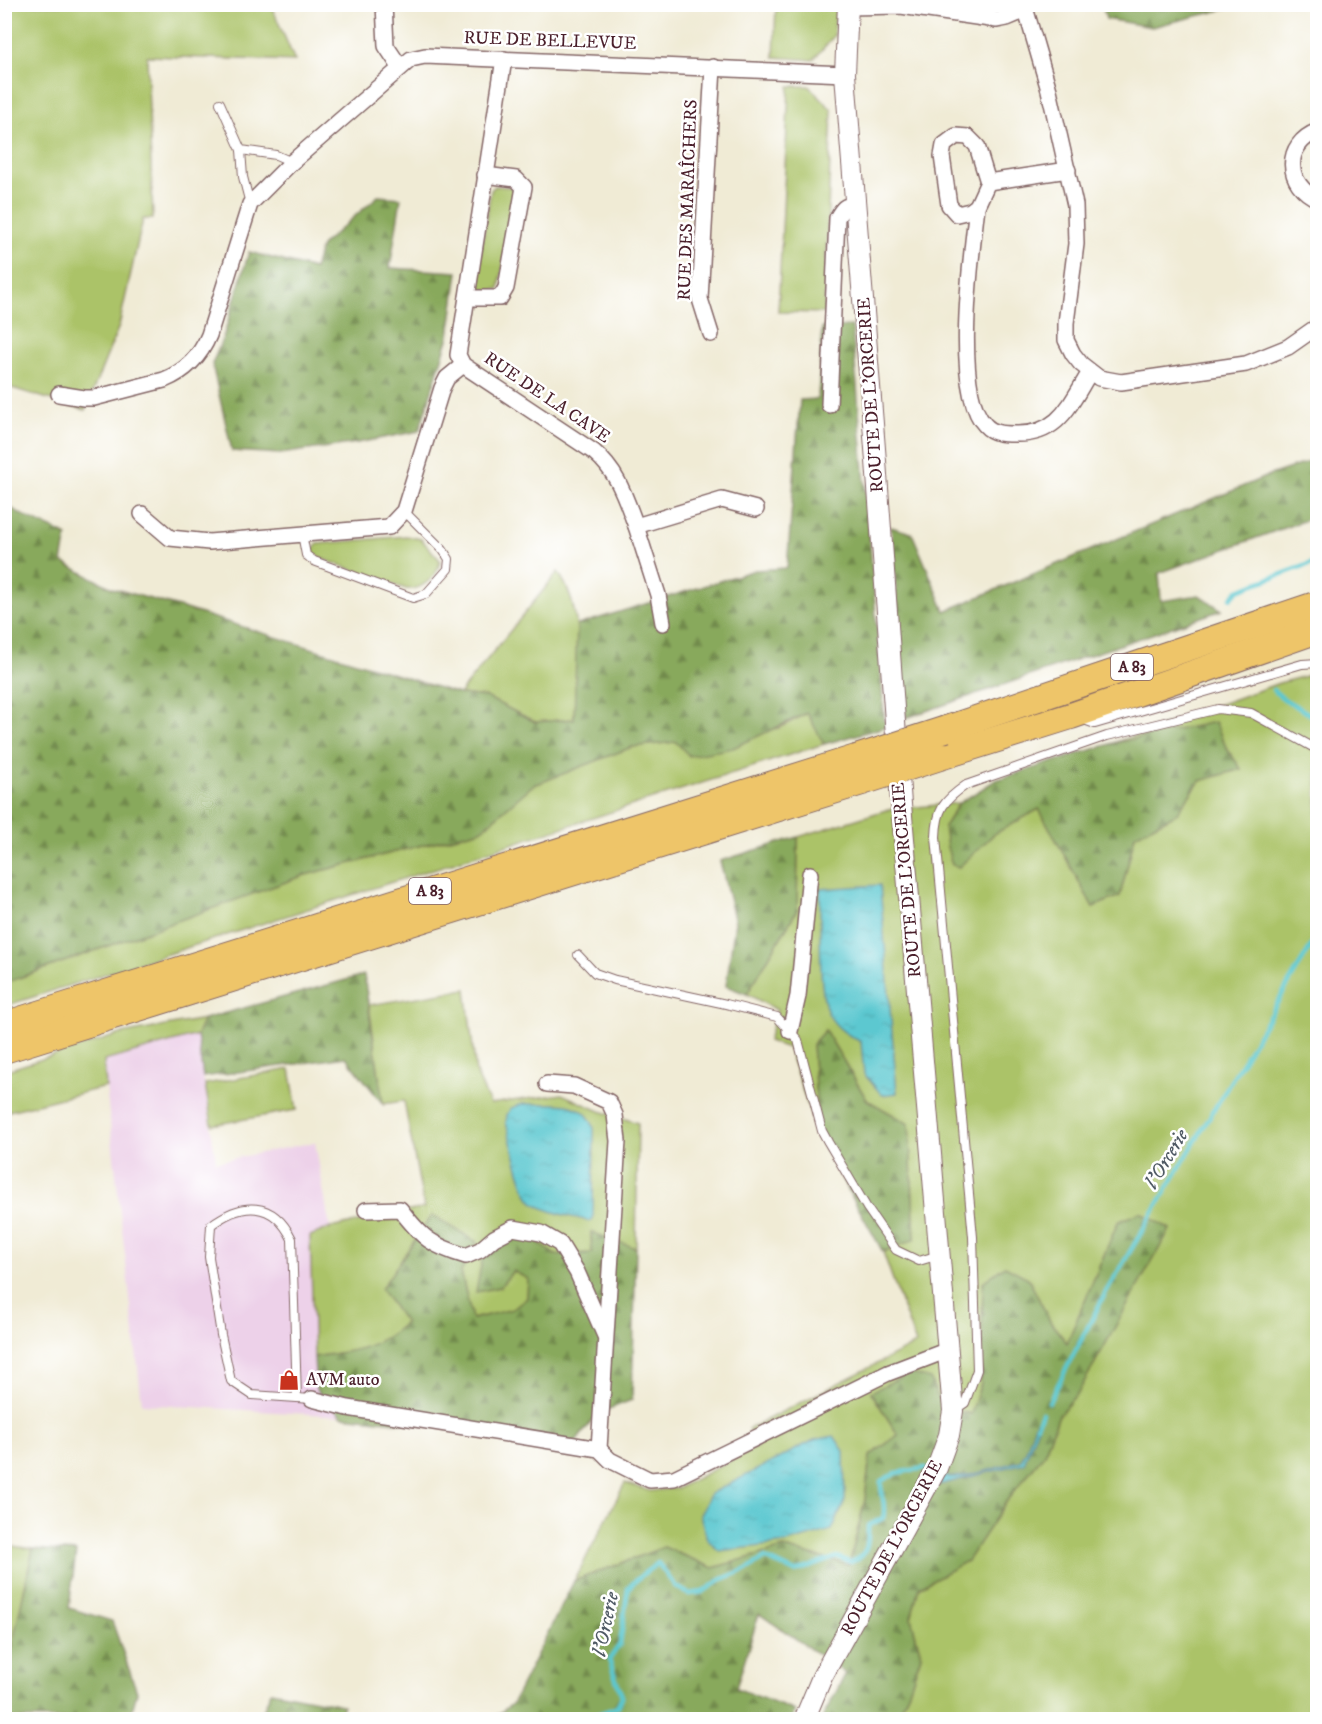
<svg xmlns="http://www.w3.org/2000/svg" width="1322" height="1724" font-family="'IM FELL DW Pica',serif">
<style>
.built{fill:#edd1e9}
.green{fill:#abc368;stroke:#7a714a;stroke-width:1.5}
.forest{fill:url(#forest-firs);stroke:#696444;stroke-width:1.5}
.water{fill:url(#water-ripples);stroke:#52747e;stroke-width:1.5}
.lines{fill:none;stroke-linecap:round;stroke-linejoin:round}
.stream{stroke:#5bc8d0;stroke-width:4.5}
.service-casing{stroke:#846666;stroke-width:10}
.minor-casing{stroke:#846666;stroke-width:18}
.tertiary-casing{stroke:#846666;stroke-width:22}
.trunk-casing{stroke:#846666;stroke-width:28}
.service{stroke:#fff;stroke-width:8}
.minor{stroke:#fff;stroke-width:15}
.tertiary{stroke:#fff;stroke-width:20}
.trunk{stroke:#eec569;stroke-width:26}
.trunk-bridge-casing{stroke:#846666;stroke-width:28;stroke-linecap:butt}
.trunk-bridge{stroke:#eec569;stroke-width:26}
.labels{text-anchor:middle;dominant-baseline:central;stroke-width:5;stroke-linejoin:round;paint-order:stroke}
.shield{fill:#fff;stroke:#80626b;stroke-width:1.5}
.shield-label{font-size:16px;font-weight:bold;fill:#4a1f2b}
.street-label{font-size:18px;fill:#4a1f2b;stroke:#fff}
.poi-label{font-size:18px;fill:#4a1f2b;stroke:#fff;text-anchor:start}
.water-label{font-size:20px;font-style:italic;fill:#505a65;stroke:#fff}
</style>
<defs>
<pattern id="forest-firs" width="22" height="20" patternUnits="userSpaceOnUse" patternTransform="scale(1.5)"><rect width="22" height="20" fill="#88a95c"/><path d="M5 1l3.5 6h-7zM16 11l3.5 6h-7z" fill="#71894c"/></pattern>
<pattern id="water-ripples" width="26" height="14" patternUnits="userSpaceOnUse" patternTransform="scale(1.5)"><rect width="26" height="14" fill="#5bc8d0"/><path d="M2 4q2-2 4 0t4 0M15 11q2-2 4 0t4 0" fill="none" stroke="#51abb3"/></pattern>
</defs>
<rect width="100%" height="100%" fill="#fff"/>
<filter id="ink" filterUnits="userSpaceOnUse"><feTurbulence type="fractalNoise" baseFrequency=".0167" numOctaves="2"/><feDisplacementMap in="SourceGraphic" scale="12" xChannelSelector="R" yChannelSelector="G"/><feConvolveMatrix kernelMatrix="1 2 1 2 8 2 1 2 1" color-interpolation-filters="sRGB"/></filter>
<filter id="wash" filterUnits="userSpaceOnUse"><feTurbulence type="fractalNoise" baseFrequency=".008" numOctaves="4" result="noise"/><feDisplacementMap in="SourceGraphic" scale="24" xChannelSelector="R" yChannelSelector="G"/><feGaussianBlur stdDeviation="1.35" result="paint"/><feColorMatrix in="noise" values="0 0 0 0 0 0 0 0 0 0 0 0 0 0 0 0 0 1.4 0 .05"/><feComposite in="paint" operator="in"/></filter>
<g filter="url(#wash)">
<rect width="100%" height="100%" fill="#f0ebd5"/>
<path class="built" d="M 197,1035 L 216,1162 L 315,1142 L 330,1228 L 310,1236 L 316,1390 L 342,1416 L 142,1404 L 103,1061 Z"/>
<g class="green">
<path d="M 4,5 L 271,5 L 295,61 L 147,56 L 153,219 L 143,219 L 119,326 L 85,410 L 5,386 Z"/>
<path d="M 776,5 L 836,5 L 834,36 L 813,60 L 774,57 Z"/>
<path d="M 789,86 L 809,86 L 832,110 L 824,313 L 778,312 Z"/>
<path d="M 495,186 L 511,187 L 515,192 L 515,196 L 499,289 L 481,291 L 475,285 L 491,190 Z"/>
<path d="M 406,536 L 421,539 L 440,560 C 439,576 421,591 406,589 L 323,559 L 314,554 L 313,550 L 317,544 Z"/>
<path d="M 558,572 C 587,613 576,671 574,719 L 535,722 L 486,697 L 459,694 Z"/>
<path d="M 1317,673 L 1317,1719 L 896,1719 L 909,1691 L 921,1655 L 911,1618 L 919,1587 L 967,1561 L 1008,1499 L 1044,1454 L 1059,1415 L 1079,1391 L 1170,1229 L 1140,1212 L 1118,1222 L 1067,1343 L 1051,1323 L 1028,1278 L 983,1282 L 981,1383 L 971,1414 L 871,1392 L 898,1435 L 870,1456 L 865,1500 L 849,1565 L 784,1548 L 713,1568 L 664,1547 L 574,1581 L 625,1483 L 650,1491 L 678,1488 L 757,1447 L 748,1429 L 916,1344 L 883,1252 L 915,1239 L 909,1124 L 867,1100 L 825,1030 L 812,1045 L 819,1138 L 788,1048 L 768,1041 L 777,1010 L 747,994 L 797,910 L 798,837 L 886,810 L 959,803 L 944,827 L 959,867 L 994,834 L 1039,809 L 1093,907 L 1120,896 L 1135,835 L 1176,814 L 1200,781 L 1241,769 L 1226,747 L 1215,722 L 1110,744 L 1279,683 Z"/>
<path d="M 808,713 L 824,744 L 5,1006 L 5,983 L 305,875 L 481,830 L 532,785 L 632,747 L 779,728 Z"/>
<path d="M 466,989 L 476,1073 L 490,1104 L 562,1094 L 600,1111 L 638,1123 L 636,1248 L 591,1233 L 592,1253 L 555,1255 L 523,1231 L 500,1287 L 513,1271 L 528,1279 L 527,1298 L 514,1309 L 472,1319 L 461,1272 L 390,1337 L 364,1349 L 314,1357 L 310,1236 L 330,1228 L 424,1208 L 404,1101 L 383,1104 L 369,1005 Z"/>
<path d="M 204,1019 L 197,1035 L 104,1061 L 106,1087 L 5,1112 L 4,1071 L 121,1034 Z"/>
<path d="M 290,1069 L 297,1110 L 212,1125 L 205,1084 Z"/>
<path d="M 5,1545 L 33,1549 L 5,1679 Z"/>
</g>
<g class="forest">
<path d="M 1102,5 L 1102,4 L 1242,5 L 1152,27 L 1106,19 Z"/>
<path d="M 378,196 L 401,198 L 390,268 L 458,272 L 449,336 L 419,431 L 357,443 L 280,454 L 232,451 L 212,364 L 223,338 L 249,252 L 314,269 L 321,246 Z"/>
<path d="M 852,326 L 885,727 L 824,744 L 807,713 L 733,748 L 689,756 L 676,742 L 632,747 L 532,786 L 481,830 L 305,875 L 5,983 L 4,502 C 22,519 46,524 67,536 L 62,562 L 112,588 L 179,607 L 459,694 L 486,697 L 535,722 L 574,719 L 577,625 L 755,570 L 787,568 L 800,400 L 818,399 L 822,328 Z"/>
<path d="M 1317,459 L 1317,516 L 1159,573 L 1161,601 L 1199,595 L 1222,610 L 906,718 L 891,527 L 912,533 L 945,611 L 1270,475 Z"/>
<path d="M 1215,722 L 1226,747 L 1241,769 L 1200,781 L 1176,814 L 1135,835 L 1120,896 L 1093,907 L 1039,809 L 994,834 L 959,867 L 952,865 L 947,847 L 944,827 L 959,803 L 996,780 L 1110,744 Z"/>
<path d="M 798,837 L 797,910 L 747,994 L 726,986 L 735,922 L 720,861 Z"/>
<path d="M 364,975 L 383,1104 L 346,1057 L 203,1077 L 197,1035 L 204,1019 Z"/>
<path d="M 825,1030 L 867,1100 L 909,1124 L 915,1239 L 883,1252 L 819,1138 L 812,1044 Z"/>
<path d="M 1140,1212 L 1170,1229 L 1079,1391 L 1059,1415 L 1044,1454 L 1008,1499 L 967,1561 L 919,1587 L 911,1618 L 921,1655 L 909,1691 L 896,1719 L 822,1719 L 846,1673 L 759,1614 L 736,1688 L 795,1711 L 792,1719 L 490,1720 L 512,1704 L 574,1581 L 664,1547 L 713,1568 L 784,1548 L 849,1565 L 865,1500 L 870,1456 L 898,1435 L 871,1392 L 909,1373 L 930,1379 L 943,1408 L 971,1414 L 981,1383 L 983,1282 L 1005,1266 L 1028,1278 L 1051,1323 L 1067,1343 L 1118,1222 Z"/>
<path d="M 432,1215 L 477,1242 L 461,1272 L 472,1319 L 513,1309 L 527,1298 L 528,1279 L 513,1271 L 500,1287 L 476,1292 L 482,1260 L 523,1231 L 555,1255 L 592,1253 L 591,1232 L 636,1248 L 632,1400 L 598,1413 L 576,1442 L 342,1416 L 316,1390 L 314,1357 C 352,1351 375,1350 405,1323 L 381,1289 Z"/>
<path d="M 33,1549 L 76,1552 L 69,1608 L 112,1621 L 137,1692 L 130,1719 L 5,1719 L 5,1679 Z"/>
<path d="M 271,1691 L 343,1705 L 342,1719 L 260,1719 Z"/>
</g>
<g class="water">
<path d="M 880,885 L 897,1093 L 882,1095 L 864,1074 L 861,1042 C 848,1035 837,1029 829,1015 C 817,994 821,917 820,889 Z"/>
<path d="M 523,1104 C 550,1105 586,1097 594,1129 L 593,1219 L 590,1221 C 575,1217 544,1212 533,1202 C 522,1193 511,1139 506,1123 L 507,1115 L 511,1108 Z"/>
<path d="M 1036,1421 L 1040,1421 L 1024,1463 L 939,1485 L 943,1476 C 963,1481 1000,1466 1020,1461 L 1026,1451 Z"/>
<path d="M 834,1436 L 844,1451 L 845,1500 L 832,1530 L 787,1543 L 719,1551 L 707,1539 L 700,1515 L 710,1494 L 814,1440 Z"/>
</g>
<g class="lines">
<g class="stream">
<path d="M 1231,598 L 1238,590 L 1318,561"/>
<path d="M 1273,690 L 1284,699 L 1318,719"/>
<path d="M 1049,1402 L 1106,1292 L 1318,934"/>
<path d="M 1037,1425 L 1042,1413"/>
<path d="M 582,1720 L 617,1707 L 622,1696 L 609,1660 L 620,1644 L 628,1588 L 643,1574 L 658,1563 L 675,1586 L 689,1594 L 703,1592 L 720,1580 L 749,1568 L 765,1558 L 795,1572 L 837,1557 L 851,1562 C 869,1554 868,1544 868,1526 L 883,1518 C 887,1505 880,1494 881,1481 L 896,1473 L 925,1468"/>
</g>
</g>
</g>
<g filter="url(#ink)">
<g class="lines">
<g class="service-casing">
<g id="service">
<path d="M 220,103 L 241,150 L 276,155 L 292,162"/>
<path d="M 241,150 L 243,177 L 250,204"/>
<path d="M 302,534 L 306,555 L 314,561 L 413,598 L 426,594 L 448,569 L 449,559 L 443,550 L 404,511"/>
<path d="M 1084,720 L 1095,724 L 1302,664 L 1318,663"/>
<path d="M 578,955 L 595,973 L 615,980 L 726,1004 L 777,1017 L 798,1040 L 822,1131 L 828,1142 L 867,1208 L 896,1250 L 919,1261 L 939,1255"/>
<path d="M 297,1398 L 292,1239 C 273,1200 242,1202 211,1225 L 209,1257 L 221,1335 L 231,1381 L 252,1395 L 312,1399"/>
<path d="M 956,1409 L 965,1403 L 977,1370 L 973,1237 L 936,837 C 937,809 943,801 966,785 L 1107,736 L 1218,709 L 1251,713 L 1318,750"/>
</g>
</g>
<g class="minor-casing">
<g id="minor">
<path d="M 384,4 L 386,46 L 400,67"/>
<path d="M 1024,4 L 1049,90 L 1075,205 L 1076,244 L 1066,323 L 1066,340 L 1073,354 L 1081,364 L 1099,378 L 1121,382 L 1246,364 L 1288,347 L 1318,326"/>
<path d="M 848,7 L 901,6 L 997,20 L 1007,18 L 1026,10"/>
<path d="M 504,59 L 458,355 L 463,365 L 594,452 C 618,472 625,497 636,526 L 722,500 L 756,509"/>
<path d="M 1318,131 C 1283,144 1285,185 1318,199"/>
<path d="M 1068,170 L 988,182 L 977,206 C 972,252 952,391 985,425 C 993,434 1004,434 1014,434 C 1059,436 1070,404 1090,372"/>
<path d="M 977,206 L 970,211 L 957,214 L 949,205 L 942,156 L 944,145 L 956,136 L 968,137 L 977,146 L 988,182"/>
<path d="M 467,298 L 500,298 L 506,288 L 524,187 L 516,179 L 485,175"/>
<path d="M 711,334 L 700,299 L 713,67"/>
<path d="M 59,394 L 84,398 L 94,398 L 164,380 C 186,371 200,357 209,335 L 250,204 L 292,162 L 411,59 L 425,56 L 845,74"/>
<path d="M 829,405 L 837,218 C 842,209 845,204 856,205"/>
<path d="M 142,514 L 170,538 L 209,542 L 389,527 L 404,511 L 442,388 L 447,378 L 463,365"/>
<path d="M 636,526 L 658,595 L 663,623"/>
<path d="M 790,1031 L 798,996 L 810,874"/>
<path d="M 547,1084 L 574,1086 L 609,1102 L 615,1115 L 618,1141 L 599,1449"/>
<path d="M 366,1210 L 400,1209 C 422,1238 432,1246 466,1256 L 480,1250 L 494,1238 L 513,1228 L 541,1233 L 560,1244 L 577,1272 L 605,1336"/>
<path d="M 312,1399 L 348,1408 L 599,1449 L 610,1460 L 650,1480 L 674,1478 L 888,1373 L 948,1350"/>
</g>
</g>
<g class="tertiary-casing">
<path id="tertiary" d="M 804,1720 L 822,1677 L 937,1468 L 949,1435 L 953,1411 L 901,804 L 876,461 L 847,100 L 845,74 L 848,4"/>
</g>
<g class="trunk-casing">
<g id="trunk">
<path d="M 946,729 L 1318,604"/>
<path d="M 943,756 L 1071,716 L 1318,630"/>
<path d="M 4,1025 L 856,758"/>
<path d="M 4,1050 L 862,782"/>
</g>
</g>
<use href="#service" class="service"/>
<use href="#minor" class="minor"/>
<use href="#tertiary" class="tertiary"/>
<use href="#trunk" class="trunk"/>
<g class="trunk-bridge-casing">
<g id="trunk-bridge">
<path d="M 856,758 L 946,729"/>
<path d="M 862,782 L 943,756"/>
</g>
</g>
<use href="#trunk-bridge" class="trunk-bridge"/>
</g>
</g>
<defs>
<g id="shop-bare" transform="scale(1.62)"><path d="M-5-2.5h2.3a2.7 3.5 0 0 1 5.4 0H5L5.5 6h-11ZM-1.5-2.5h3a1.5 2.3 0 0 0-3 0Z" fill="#c8321e" stroke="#fff" stroke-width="2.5" paint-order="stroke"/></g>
</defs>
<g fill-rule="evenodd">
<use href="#shop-bare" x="289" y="1380"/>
</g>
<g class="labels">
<g class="shield">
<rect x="1111" y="654" width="42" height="26" rx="4.5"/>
<rect x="409" y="878" width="42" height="26" rx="4.5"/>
</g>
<g class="shield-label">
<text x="1132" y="667">A 83</text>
<text x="430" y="891">A 83</text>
</g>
<g class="street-label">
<text transform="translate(550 41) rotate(2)">RUE DE BELLEVUE</text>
<text transform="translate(688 200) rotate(-88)">RUE DES MARAÎCHERS</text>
<text transform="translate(871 395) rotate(-94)">ROUTE DE L'ORCERIE</text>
<text transform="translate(547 398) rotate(34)">RUE DE LA CAVE</text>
<text transform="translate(907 880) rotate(-95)">ROUTE DE L'ORCERIE</text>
<text transform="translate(892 1548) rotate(-62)">ROUTE DE L'ORCERIE</text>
</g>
<g class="poi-label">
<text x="306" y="1380">AVM auto</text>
</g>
<g class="water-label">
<text transform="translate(1167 1159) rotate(-59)">l'Orcerie</text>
<text transform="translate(606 1624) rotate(-78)">l'Orcerie</text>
</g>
</g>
<rect width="1322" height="1724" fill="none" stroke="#fff" stroke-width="24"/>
</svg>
